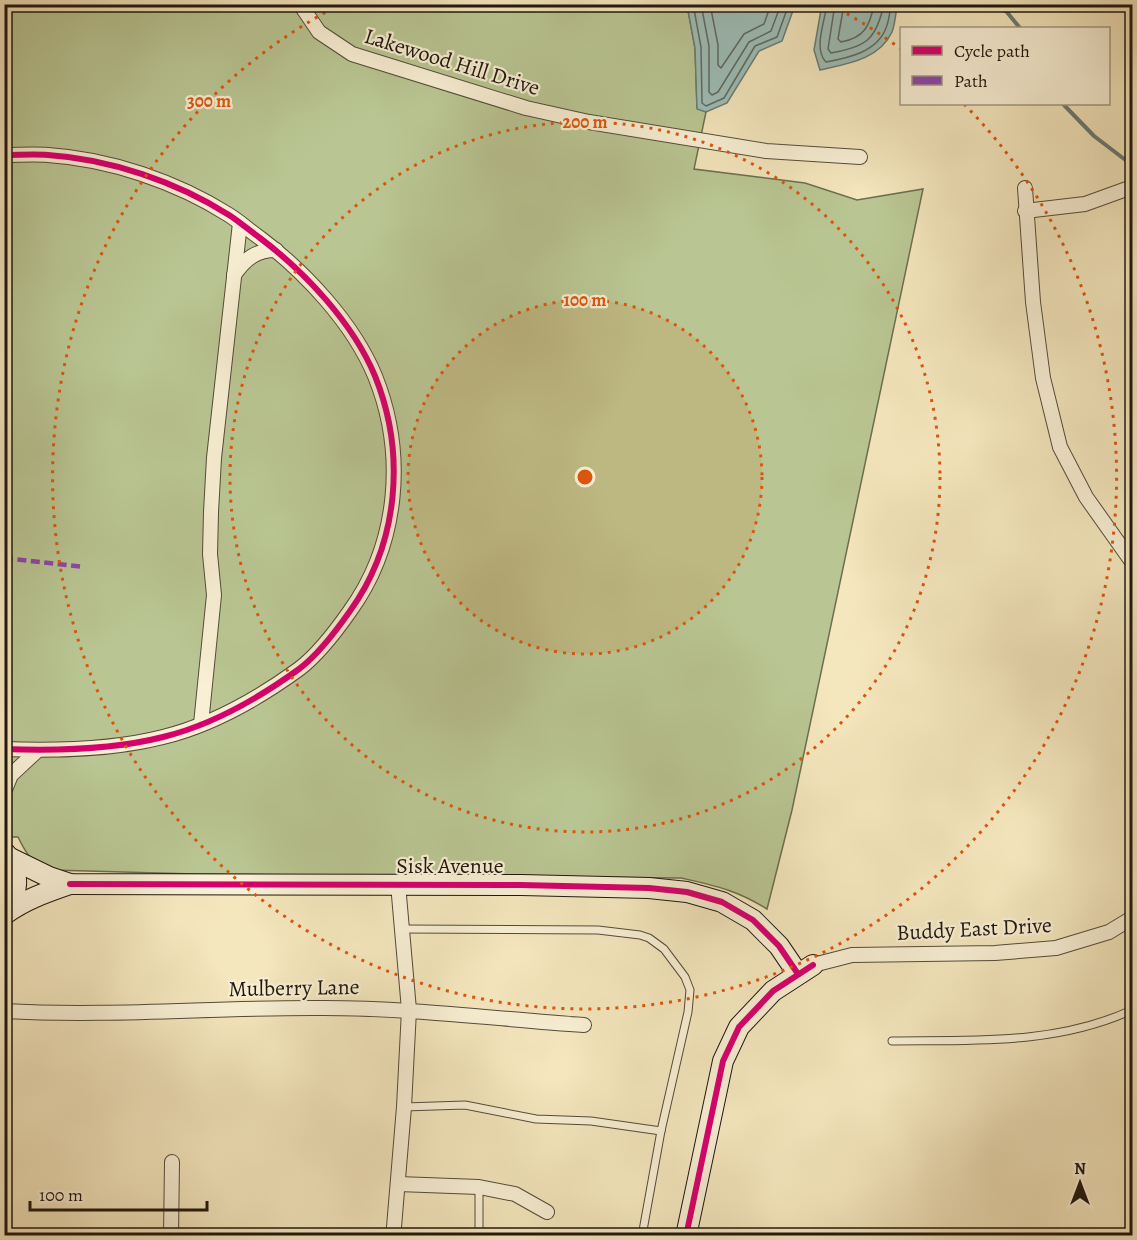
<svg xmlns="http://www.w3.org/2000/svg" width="1137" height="1240" font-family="Alegreya,serif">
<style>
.green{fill:#b9c693;stroke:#6c6e50;stroke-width:1.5}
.water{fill:#9dbeb7;stroke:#6b7b73;stroke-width:1.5}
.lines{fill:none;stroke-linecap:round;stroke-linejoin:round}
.shore{stroke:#5e6a62;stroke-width:1.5}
.stream{stroke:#6b7b73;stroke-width:4}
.lane-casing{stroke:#544b3a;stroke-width:9}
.street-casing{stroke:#544b3a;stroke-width:16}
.secondary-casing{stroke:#1f170e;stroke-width:22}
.lane{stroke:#f8efd4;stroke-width:7}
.street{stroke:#f8efd4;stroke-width:14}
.secondary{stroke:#f8efd4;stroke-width:20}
.quiet{stroke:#8e44ad;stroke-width:4.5;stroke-dasharray:9 4.5;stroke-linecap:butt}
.cycleway-casing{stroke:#f8efd4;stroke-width:10}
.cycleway{stroke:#d6006c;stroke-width:6}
.ring{fill:none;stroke:#de560c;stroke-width:3;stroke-dasharray:3 6}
.labels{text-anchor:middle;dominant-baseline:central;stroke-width:4.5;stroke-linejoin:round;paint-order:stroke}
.street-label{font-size:22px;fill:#1f170e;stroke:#f8efd4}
.centre{fill:#de560c;stroke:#f8efd4;stroke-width:3}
.ring-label{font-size:18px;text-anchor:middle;font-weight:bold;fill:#de560c;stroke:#f8efd4;stroke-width:4.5;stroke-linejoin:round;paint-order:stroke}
</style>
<rect width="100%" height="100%" fill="#f4e6bd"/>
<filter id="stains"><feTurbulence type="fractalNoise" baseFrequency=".00333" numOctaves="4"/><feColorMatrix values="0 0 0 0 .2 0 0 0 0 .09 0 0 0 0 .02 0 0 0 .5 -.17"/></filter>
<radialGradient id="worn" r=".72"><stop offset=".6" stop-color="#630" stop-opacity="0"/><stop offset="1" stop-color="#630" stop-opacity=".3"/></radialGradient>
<path class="green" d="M 5,5 L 687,5 L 695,48 L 697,108 L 706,112 L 694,169 L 805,183 L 857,200 L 923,189 L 792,810 L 767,909 C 737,890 716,886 681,878 L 194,874 L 51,870 C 32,862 27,856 18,837 L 5,837 Z"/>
<g class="water">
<path d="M 822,4 L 897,4 L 897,5 C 896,13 895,24 892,32 C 879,60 846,64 820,70 L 814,50 Z"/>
<path d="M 687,5 L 795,5 L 782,41 L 759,51 L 727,103 L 706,112 L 697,109 L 695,48 Z"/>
</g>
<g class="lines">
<g class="shore">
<path d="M 693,4 L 701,47 L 702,103 L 706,106 L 724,98 L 755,46 L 777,37 L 789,4"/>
<path d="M 701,4 L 709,46 L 709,92 L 712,95 L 718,92 L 749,42 L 771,31 L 781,4"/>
<path d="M 710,4 L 718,45 L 718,65 L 721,68 L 744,34 L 764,24 L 771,4"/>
<path d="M 827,4 C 825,21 813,49 826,62 C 848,58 877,52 886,28 C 889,21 890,12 891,4"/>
<path d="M 835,4 L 828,49 L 831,53 C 866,47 876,40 884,4"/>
<path d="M 844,4 L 838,39 L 841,42 C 864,38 870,26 874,4"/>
</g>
<g class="stream">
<path d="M 981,4 L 1006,11 L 1020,28"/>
<path d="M 1063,104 L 1094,136 L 1132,165"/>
</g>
<g class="lane-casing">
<g id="lane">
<path d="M 403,929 L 598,930 L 640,935 L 649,938 L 664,949 L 685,977 L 690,990 L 688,1012 L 661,1131 L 591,1121 L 536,1119 L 465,1105 L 404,1107"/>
<path d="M 892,1041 C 974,1040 1056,1045 1132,1010"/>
<path d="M 479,1187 L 479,1236"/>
<path d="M 642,1236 L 661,1131"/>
</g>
</g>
<g class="street-casing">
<g id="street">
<path d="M 300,4 L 319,32 L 352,54 L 526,108 L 589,122 L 766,151 L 860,157"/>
<path d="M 4,155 C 19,155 34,154 48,155 C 110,159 177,182 229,215 C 240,222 250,231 260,238 C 305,272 353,323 375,376 C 406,453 399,543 350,611 C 336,631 319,654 299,669 C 259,698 212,725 163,737 C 112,750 57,751 4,749"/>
<path d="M 1025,188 L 1033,302 L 1043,378 L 1060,447 L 1086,497 L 1132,562"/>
<path d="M 1025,211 L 1085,204 L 1132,187"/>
<path d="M 234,275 C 245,259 256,250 276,250"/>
<path d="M 201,724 L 214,595 L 210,554 L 211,512 L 214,458 L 240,223"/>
<path d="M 4,792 L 11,775 L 38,750"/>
<path d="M 813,965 L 852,955 L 995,953 L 1056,948 L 1109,932 L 1132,918"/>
<path d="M 4,1011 C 111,1017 218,1007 324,1008 C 411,1008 497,1019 584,1025"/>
<path d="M 398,1184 L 479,1187 L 515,1194 L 547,1212"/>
<path d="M 394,1227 L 404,1107 L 409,1010 L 398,884"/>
<path d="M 171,1236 L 172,1162"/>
</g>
</g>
<g class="secondary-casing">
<g id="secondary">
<path d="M 6,854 C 21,873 18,894 6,913"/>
<path d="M 8,857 L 49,877 L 70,884 L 521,885 L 649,888 L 687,892 L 722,902 L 753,920 L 779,946 L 798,974"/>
<path d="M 5,914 C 26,899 47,892 70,884"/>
<path d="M 686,1236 L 723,1061 L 739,1027 L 773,991 L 813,965"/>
</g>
</g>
<use href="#lane" class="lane"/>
<use href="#street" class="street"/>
<use href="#secondary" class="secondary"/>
<path class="quiet" d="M 4,558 L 84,567"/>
<g class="cycleway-casing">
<g id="cycleway">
<path d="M 4,155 C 19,155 34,154 48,155 C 110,159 177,182 229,215 C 240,222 250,231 260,238 C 305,272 353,323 375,376 C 406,453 399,543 350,611 C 336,631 319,654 299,669 C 259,698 212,725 163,737 C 112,750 57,751 4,749"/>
<path d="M 70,884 L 521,885 L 649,888 L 687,892 L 722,902 L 753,920 L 779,946 L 798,974"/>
<path d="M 686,1236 L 723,1061 L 739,1027 L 773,991 L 813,965"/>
</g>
</g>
<use href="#cycleway" class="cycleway"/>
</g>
<circle cx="585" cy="477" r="177" fill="#de560c" fill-opacity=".12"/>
<g class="ring">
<circle cx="585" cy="477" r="177"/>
<circle cx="585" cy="477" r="355"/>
<path d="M831 5A532 532 0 0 1 901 49M964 104A532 532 0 1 1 339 5"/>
</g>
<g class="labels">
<g class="street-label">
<text transform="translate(452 62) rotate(17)">Lakewood Hill Drive</text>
<text x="450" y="866">Sisk Avenue</text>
<text transform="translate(974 929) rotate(-3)">Buddy East Drive</text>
<text transform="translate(294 988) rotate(-1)">Mulberry Lane</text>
</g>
</g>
<circle cx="585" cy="477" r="9" class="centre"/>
<g class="ring-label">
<text x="209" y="107">300 m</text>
<text x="585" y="128">200 m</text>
<text x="585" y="306">100 m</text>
</g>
<rect width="1137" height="1240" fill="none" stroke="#f4e6bd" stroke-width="24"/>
<rect x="6" y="6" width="1125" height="1228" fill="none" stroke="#1f170e" stroke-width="3"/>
<rect x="12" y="12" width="1113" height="1216" fill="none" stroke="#1f170e" stroke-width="1.5"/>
<rect x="900" y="27" width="210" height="78" fill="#f8efd4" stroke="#a19985" stroke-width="1.5"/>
<rect x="912" y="46" width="30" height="9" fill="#d6006c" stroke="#a19985" stroke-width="1.5"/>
<text x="954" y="57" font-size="18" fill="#1f170e">Cycle path</text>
<rect x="912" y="76" width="30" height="9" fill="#8e44ad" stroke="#a19985" stroke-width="1.5"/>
<text x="954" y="87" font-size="18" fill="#1f170e">Path</text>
<g transform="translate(1080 1183)" stroke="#f8efd4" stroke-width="4.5" paint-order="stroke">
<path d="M0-4.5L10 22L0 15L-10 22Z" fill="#1f170e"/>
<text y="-9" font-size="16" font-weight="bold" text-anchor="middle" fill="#1f170e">N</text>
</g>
<path d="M30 1201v9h177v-9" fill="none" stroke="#1f170e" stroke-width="3"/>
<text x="39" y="1201" font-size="18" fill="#1f170e" stroke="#f8efd4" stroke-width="4.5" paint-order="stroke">100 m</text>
<rect width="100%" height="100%" filter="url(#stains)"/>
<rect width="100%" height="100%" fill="url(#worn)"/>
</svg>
